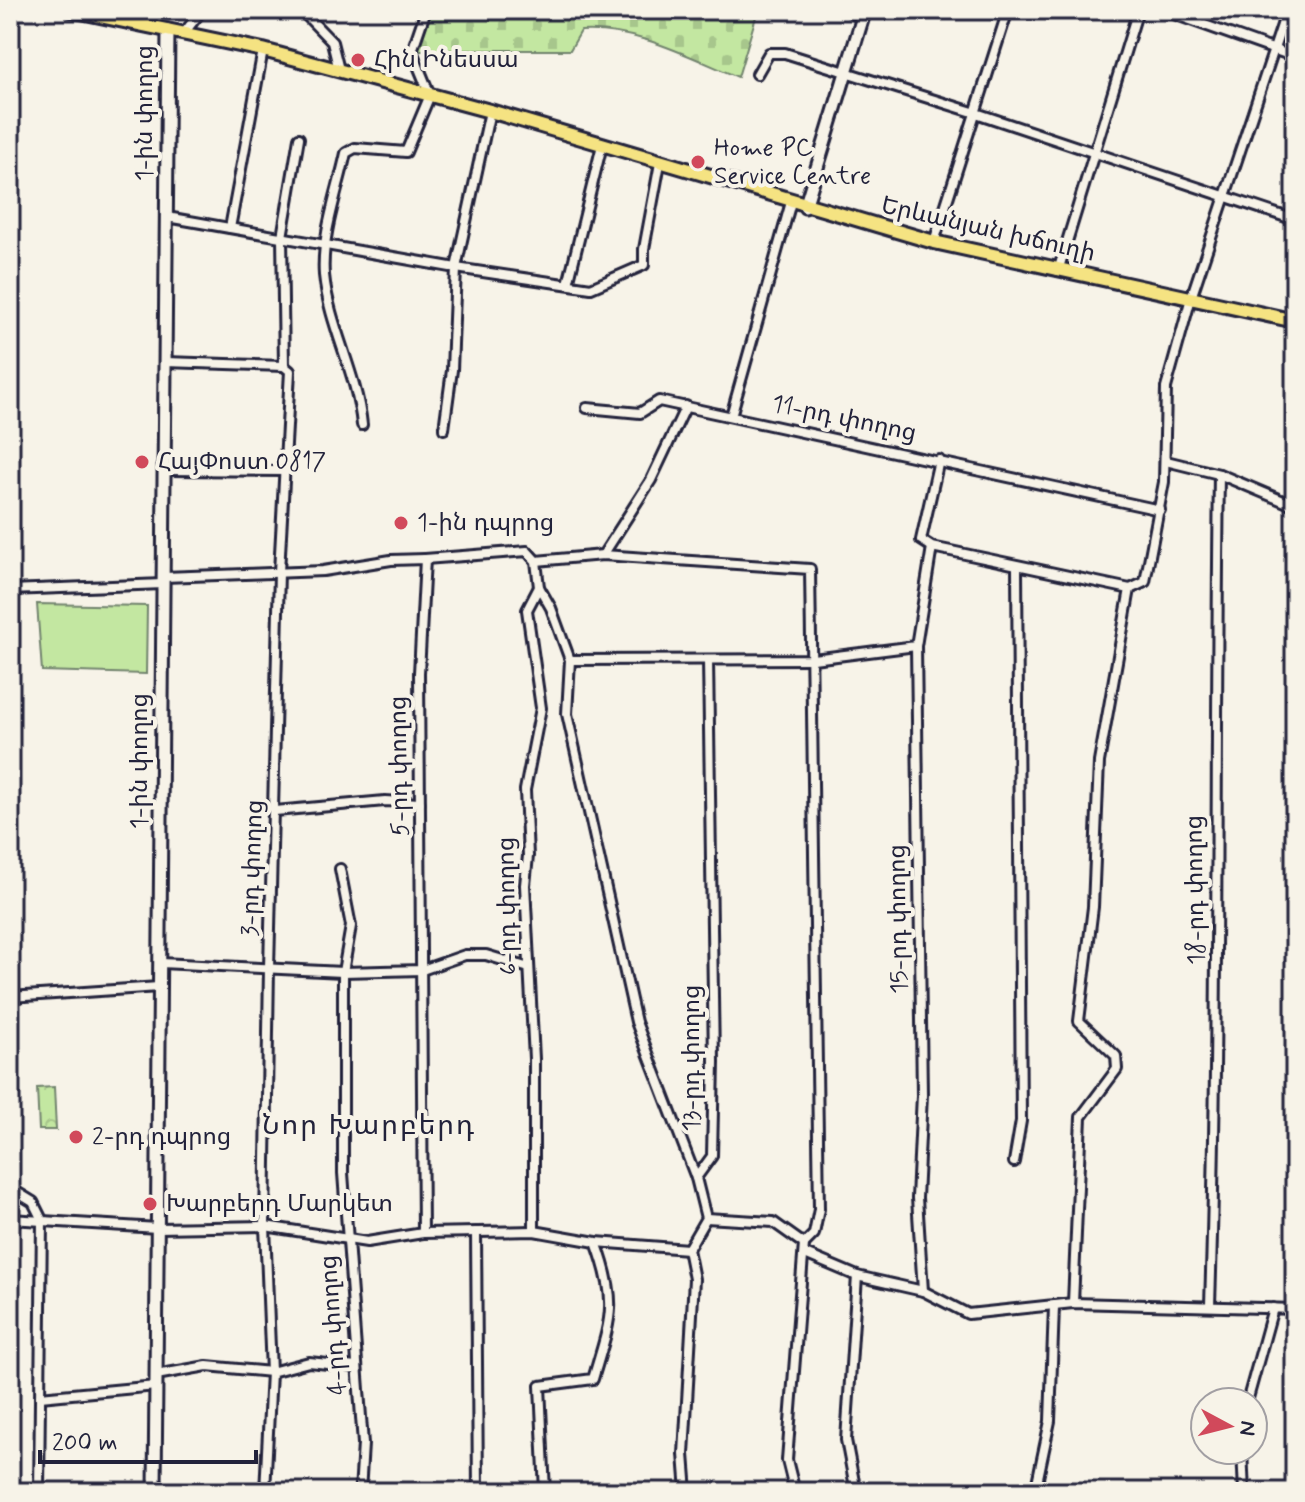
<svg xmlns="http://www.w3.org/2000/svg" width="1305" height="1502" font-family="Mynerve,'Noto Sans Armenian',sans-serif">
<style>
.cemetery{fill:url(#cemetery-stones);stroke:#72846e;stroke-width:2}
.park{fill:url(#park-crowns);stroke:#72846e;stroke-width:2}
.pitch{fill:#c3e7a1;stroke:#72846e;stroke-width:2}
.lines{fill:none;stroke-linecap:round;stroke-linejoin:round}
.street-casing{stroke:#22223b;stroke-width:14}
.secondary-casing{stroke:#22223b;stroke-width:17}
.primary-casing{stroke:#22223b;stroke-width:18}
.street{stroke:#f7f3e8;stroke-width:8}
.secondary{stroke:#f7f3e8;stroke-width:11}
.primary{stroke:#f5e382;stroke-width:12}
.poi-dot{fill:#d1495b;stroke:#f7f3e8;stroke-width:3}
.labels{text-anchor:middle;dominant-baseline:central;stroke-width:8;stroke-linejoin:round;paint-order:stroke}
.poi-label{font-size:24px;fill:#22223b;stroke:#f7f3e8;text-anchor:start}
.street-label{font-size:24px;fill:#22223b;stroke:#f7f3e8}
.quarter-label{font-size:28px;letter-spacing:2px;fill:#22223b;stroke:#f7f3e8}
</style>
<defs>
<pattern id="cemetery-stones" width="16" height="16" patternUnits="userSpaceOnUse" patternTransform="scale(2)"><rect width="16" height="16" fill="#c3e7a1"/><path d="M2 7V4a2 2 0 0 1 4 0v3zM10 15v-3a2 2 0 0 1 4 0v3z" fill="#a7c68c"/></pattern>
<pattern id="park-crowns" width="20" height="18" patternUnits="userSpaceOnUse" patternTransform="scale(2)"><rect width="20" height="18" fill="#c3e7a1"/><path d="M2 6a3 3 0 1 1 6 0M12 15a3 3 0 1 1 6 0" fill="none" stroke="#a7c68c"/></pattern>
</defs>
<rect width="100%" height="100%" fill="#f7f3e8"/>
<filter id="ink" filterUnits="userSpaceOnUse"><feTurbulence type="fractalNoise" baseFrequency=".0125" numOctaves="2"/><feDisplacementMap in="SourceGraphic" scale="16" xChannelSelector="R" yChannelSelector="G"/><feConvolveMatrix kernelMatrix="1 2 1 2 8 2 1 2 1" color-interpolation-filters="sRGB"/></filter>
<g filter="url(#ink)">
<path class="cemetery" d="M 430,10 L 758,10 L 738,77 C 687,56 637,28 581,31 L 570,50 L 415,50 Z"/>
<path class="park" d="M 54,1087 L 56,1130 L 39,1130 L 37,1088 Z"/>
<path class="pitch" d="M 37,604 L 147,606 L 146,674 L 42,671 Z"/>
<g class="lines">
<g class="street-casing">
<g id="street">
<path d="M 301,10 L 332,42 L 339,70"/>
<path d="M 848,10 L 862,19"/>
<path d="M 1162,10 L 1295,57"/>
<path d="M 184,33 L 202,10"/>
<path d="M 757,74 L 769,53 L 785,53 L 976,113 L 1295,220"/>
<path d="M 167,217 L 456,268 L 591,288 L 644,265 L 644,249 L 660,163"/>
<path d="M 230,228 L 263,50"/>
<path d="M 934,242 L 1008,10"/>
<path d="M 1058,271 L 1138,10"/>
<path d="M 568,284 L 602,145"/>
<path d="M 165,362 L 284,366"/>
<path d="M 284,366 L 282,237 L 299,138"/>
<path d="M 587,408 L 640,413 L 659,401 L 1160,510"/>
<path d="M 731,416 L 791,202"/>
<path d="M 362,425 C 357,373 329,326 324,275 C 321,236 338,191 346,153 L 355,148 L 406,152 L 430,95 L 412,51 L 426,10"/>
<path d="M 444,429 L 452,370 L 456,268 L 490,111"/>
<path d="M 939,460 L 921,540 L 932,547 L 1130,589"/>
<path d="M 1166,461 L 1219,474 L 1295,506"/>
<path d="M 166,470 L 286,471"/>
<path d="M 603,555 L 651,480 L 686,406"/>
<path d="M 425,559 L 527,551 L 536,561 L 539,587 L 551,608 L 570,660 L 567,714 L 636,1022 L 696,1178 L 706,1218 L 688,1249 L 694,1279 L 684,1454 L 687,1492"/>
<path d="M 536,561 L 603,555 L 810,569 L 819,1209 L 814,1234 L 804,1244"/>
<path d="M 164,577 L 323,571 L 391,560 L 425,559 L 419,673 L 423,1233"/>
<path d="M 1130,589 L 1145,582 L 1164,482 L 1166,388 L 1191,298 L 1287,10"/>
<path d="M 10,590 L 163,584"/>
<path d="M 570,660 L 813,659 L 916,646"/>
<path d="M 275,811 L 385,801 L 420,803"/>
<path d="M 340,869 L 351,926 L 343,972 L 343,1173 L 363,1444 L 360,1492"/>
<path d="M 161,963 L 343,972 L 422,970 L 465,955 L 486,955 L 529,968"/>
<path d="M 10,997 L 159,987"/>
<path d="M 1014,1162 L 1021,1121 L 1017,567"/>
<path d="M 696,1178 L 712,1156 L 714,1062 L 708,660"/>
<path d="M 10,1188 L 33,1202 L 42,1220 L 39,1492"/>
<path d="M 706,1218 L 773,1222 L 804,1244 L 787,1460 L 795,1492"/>
<path d="M 10,1219 L 158,1228 L 265,1226 L 367,1242 L 423,1233 L 534,1231 L 596,1242 L 688,1249"/>
<path d="M 534,1231 L 534,1059 L 525,885 L 528,856 L 525,790 L 541,708 L 527,610 L 539,587"/>
<path d="M 476,1232 L 478,1492"/>
<path d="M 805,1254 L 857,1276 L 923,1291 L 968,1314 L 1073,1303 L 1295,1309"/>
<path d="M 923,1291 L 917,1198 L 922,1095 L 916,646 L 932,547"/>
<path d="M 1073,1303 L 1081,1117 L 1117,1069 L 1116,1056 L 1079,1021 L 1093,907 L 1099,762 L 1130,589"/>
<path d="M 1210,1305 C 1219,1028 1215,751 1219,474"/>
<path d="M 156,1375 L 207,1366 L 271,1372 L 309,1362 L 356,1367"/>
<path d="M 40,1397 L 156,1386"/>
<path d="M 1247,1402 L 1273,1308"/>
<path d="M 1242,1450 L 1244,1492"/>
<path d="M 265,1492 L 271,1372 L 265,1226 L 269,968 L 279,572 L 290,371 L 284,366"/>
<path d="M 545,1492 L 540,1386 L 593,1379 C 611,1318 619,1304 596,1242"/>
<path d="M 856,1492 L 846,1440 L 857,1276"/>
<path d="M 1035,1492 L 1050,1421 L 1054,1306"/>
</g>
</g>
<g class="secondary-casing">
<g id="secondary">
<path d="M 805,207 L 865,10"/>
<path d="M 155,1492 L 168,30"/>
</g>
</g>
<g class="primary-casing">
<path id="primary" d="M 71,10 L 263,50 L 490,111 L 934,242 L 1295,321"/>
</g>
<use href="#street" class="street"/>
<use href="#secondary" class="secondary"/>
<use href="#primary" class="primary"/>
</g>
</g>
<g class="poi-dot">
<circle cx="358" cy="60" r="8"/>
<circle cx="698" cy="162" r="8"/>
<circle cx="142" cy="462" r="8"/>
<circle cx="401" cy="523" r="8"/>
<circle cx="76" cy="1137" r="8"/>
<circle cx="150" cy="1204" r="8"/>
</g>
<g class="labels">
<g class="poi-label">
<text x="374" y="60">Հին Ինեսսա</text>
<text x="714" y="148">Home PC<tspan x="714" dy="28">Service Centre</tspan></text>
<text x="158" y="462">ՀայՓոստ 0817</text>
<text x="417" y="523">1-ին դպրոց</text>
<text x="92" y="1137">2-րդ դպրոց</text>
<text x="166" y="1204">Խարբերդ Մարկետ</text>
</g>
<g class="street-label">
<text transform="translate(145 113) rotate(-90)">1-ին փողոց</text>
<text transform="translate(988 230) rotate(13)">Երևանյան խճուղի</text>
<text transform="translate(844 419) rotate(12)">11-րդ փողոց</text>
<text transform="translate(140 761) rotate(-90)">1-ին փողոց</text>
<text transform="translate(400 766) rotate(-91)">5-րդ փողոց</text>
<text transform="translate(253 868) rotate(-88)">3-րդ փողոց</text>
<text transform="translate(1196 890) rotate(-91)">18-րդ փողոց</text>
<text transform="translate(508 906) rotate(-91)">6-րդ փողոց</text>
<text transform="translate(899 919) rotate(-91)">15-րդ փողոց</text>
<text transform="translate(692 1058) rotate(-90)">13-րդ փողոց</text>
<text transform="translate(334 1325) rotate(-94)">4-րդ փողոց</text>
</g>
<g class="quarter-label">
<text x="369" y="1126">Նոր Խարբերդ</text>
</g>
</g>
<rect width="1305" height="1502" fill="none" stroke="#f7f3e8" stroke-width="40"/>
<rect x="20" y="20" width="1265" height="1462" fill="none" stroke="#22223b" stroke-width="3" filter="url(#ink)"/>
<g transform="translate(1229 1426) rotate(97)"><circle r="38" fill="#f7f3e8" stroke="#a29fa3" stroke-width="2"/>
<path d="M0-6L14 30L0 20L-14 30Z" fill="#d1495b"/>
<text y="-12" font-size="22" font-weight="bold" text-anchor="middle" fill="#22223b">N</text>
</g>
<path d="M40 1450v12h216v-12" fill="none" stroke="#22223b" stroke-width="4"/>
<text x="52" y="1450" font-size="24" fill="#22223b" stroke="#f7f3e8" stroke-width="6" paint-order="stroke">200 m</text>
</svg>
